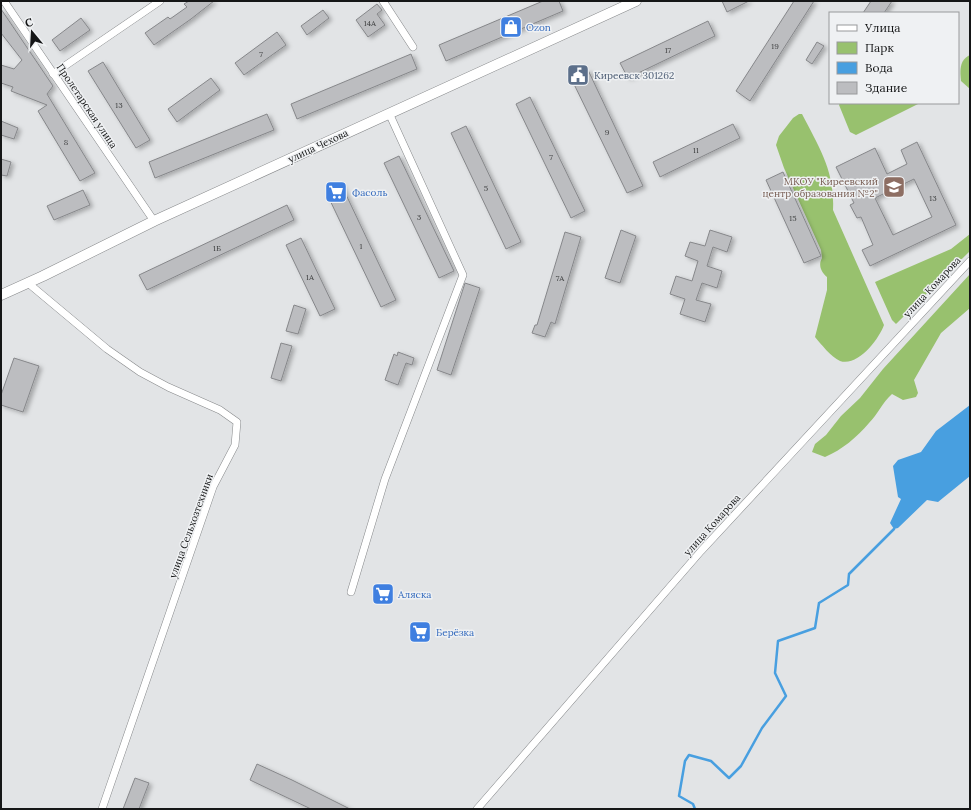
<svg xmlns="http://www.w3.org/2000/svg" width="971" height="810" font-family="Lora,serif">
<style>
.green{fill:#98c16e}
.water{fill:#489fe0}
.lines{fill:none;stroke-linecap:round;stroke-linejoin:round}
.stream{stroke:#489fe0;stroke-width:2.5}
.building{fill:#bcbdc0;stroke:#86878a;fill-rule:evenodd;filter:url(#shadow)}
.minor-casing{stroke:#86888a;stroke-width:8}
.secondary-casing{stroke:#86888a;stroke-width:11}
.minor{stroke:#fff;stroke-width:7}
.secondary{stroke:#fff;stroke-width:10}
.labels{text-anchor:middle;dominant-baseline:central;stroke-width:3;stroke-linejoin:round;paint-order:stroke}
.number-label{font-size:8px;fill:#3f4041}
.shop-label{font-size:10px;fill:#366cbe;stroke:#eff1f3;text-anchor:start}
.service-label{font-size:10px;fill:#4e5e75;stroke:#eff1f3;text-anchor:start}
.street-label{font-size:10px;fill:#151617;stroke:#eff1f3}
.education-label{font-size:10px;fill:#785e54;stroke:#eff1f3;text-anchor:end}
</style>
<defs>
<filter id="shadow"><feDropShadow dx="3" dy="2" stdDeviation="2" flood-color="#0004"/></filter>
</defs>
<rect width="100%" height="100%" fill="#e2e4e6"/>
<g class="green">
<path d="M 970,55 L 970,89 L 961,81 C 960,71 959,60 970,55 Z"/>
<path d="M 840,103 L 920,103 L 856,135 L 850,132 L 839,105 Z"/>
<path d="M 799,114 L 802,114 C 819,147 835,171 833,210 L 884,325 C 879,339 858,367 840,361 C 831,357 821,344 815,337 L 827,290 L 827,277 C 821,272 818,265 822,258 L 821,250 L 784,168 L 776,145 L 779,136 L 793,118 Z"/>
<path d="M 970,234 L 970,251 L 896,324 L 892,320 L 875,282 L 951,249 Z"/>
<path d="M 970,274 L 970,308 L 941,333 L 914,380 L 918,393 L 916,397 L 903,400 L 892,394 C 882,403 878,414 869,423 C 857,437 842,450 825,457 L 812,452 L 815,444 L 826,435 L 841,416 L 860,398 L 883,369 Z"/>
</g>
<path class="water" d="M 970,405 L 970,476 L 938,502 L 927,500 L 898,528 L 894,529 L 890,523 L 901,499 L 898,497 L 893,466 L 898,460 L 921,452 L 936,431 Z"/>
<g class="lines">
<path class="stream" d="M 695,809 L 693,804 L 679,796 L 685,761 L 689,755 L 711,761 L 729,778 L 741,766 L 762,728 L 786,696 L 775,673 L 778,641 L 815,628 L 819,603 L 848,585 L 849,574 L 894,529"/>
</g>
<g class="building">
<path d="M 189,1 L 214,1 L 191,19 L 154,45 L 145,33 L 168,17 L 170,19 L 187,7 L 184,4 Z"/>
<path d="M 543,1 L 559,1 L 563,11 L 446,61 L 439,45 Z"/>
<path d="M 722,1 L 749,1 L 727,12 Z"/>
<path d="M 794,1 L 814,1 L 750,101 L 736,91 Z"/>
<path d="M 871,1 L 892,1 L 884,13 L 863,13 Z"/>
<path d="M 377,4 L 382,10 L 377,14 L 385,25 L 368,37 L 356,20 Z"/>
<path d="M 1,9 L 53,86 L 47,94 L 95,173 L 80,181 L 38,111 L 47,105 L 11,91 L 13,87 L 1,83 L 1,65 L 14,69 L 22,60 L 1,33 Z"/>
<path d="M 323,10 L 329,18 L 307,35 L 301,26 Z"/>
<path d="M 81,18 L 90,30 L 60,51 L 52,40 Z"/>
<path d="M 708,21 L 715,36 L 628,78 L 620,63 Z"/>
<path d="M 277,32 L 286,45 L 244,75 L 235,63 Z"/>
<path d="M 817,42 L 824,46 L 812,64 L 806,60 Z"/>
<path d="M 411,54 L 417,69 L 297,119 L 291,104 Z"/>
<path d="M 103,62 L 150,140 L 136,148 L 88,71 Z"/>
<path d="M 588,70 L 643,186 L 627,193 L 571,78 Z"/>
<path d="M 211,78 L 220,90 L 177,122 L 168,109 Z"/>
<path d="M 530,97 L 585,211 L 571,218 L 516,104 Z"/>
<path d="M 267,114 L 274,130 L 155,178 L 149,162 Z"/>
<path d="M 1,121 L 18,128 L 14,139 L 1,135 Z"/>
<path d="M 733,124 L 740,138 L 660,177 L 653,162 Z"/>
<path d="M 466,126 L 521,242 L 506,249 L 451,133 Z"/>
<path d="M 917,142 L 956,225 L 870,266 L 862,250 L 873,245 L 861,217 L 857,218 L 850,205 L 854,203 L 836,167 L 875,148 L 887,174 L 907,164 L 901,150 ZM 914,179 L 932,217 L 893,235 L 875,198 Z"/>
<path d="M 399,156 L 454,271 L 439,278 L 384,163 Z"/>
<path d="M 1,159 L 11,162 L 7,176 L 1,175 Z"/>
<path d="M 783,172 L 821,256 L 804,263 L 766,180 Z"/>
<path d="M 341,184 L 396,300 L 381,307 L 326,192 Z"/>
<path d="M 83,190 L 90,205 L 54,220 L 47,206 Z"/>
<path d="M 287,205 L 294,220 L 147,290 L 139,275 Z"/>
<path d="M 621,230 L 636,236 L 620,283 L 605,278 Z"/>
<path d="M 710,230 L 732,237 L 727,252 L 713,247 L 707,266 L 722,271 L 717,288 L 702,283 L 696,300 L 711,304 L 705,322 L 680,314 L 685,299 L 670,294 L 676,276 L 692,281 L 698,261 L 685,256 L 690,242 L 705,246 Z"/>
<path d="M 565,232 L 581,237 L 555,324 L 551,322 L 545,337 L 532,333 L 535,325 L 537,325 Z"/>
<path d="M 301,238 L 335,309 L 320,316 L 286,245 Z"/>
<path d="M 465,283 L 480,288 L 451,375 L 437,370 Z"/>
<path d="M 294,305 L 306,309 L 298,334 L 286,331 Z"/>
<path d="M 281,343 L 292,346 L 281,381 L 271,378 Z"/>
<path d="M 398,352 L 414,358 L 412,365 L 406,363 L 398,385 L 385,380 L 394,354 L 397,356 Z"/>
<path d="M 14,358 L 39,366 L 23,412 L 1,405 L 1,395 Z"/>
<path d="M 257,764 L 292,780 L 350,809 L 311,809 L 250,780 Z"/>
<path d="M 135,778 L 149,783 L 139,809 L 123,809 Z"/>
</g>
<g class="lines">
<g class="minor-casing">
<g id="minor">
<path d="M 4,1 L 154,221"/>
<path d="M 383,1 L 413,47"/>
<path d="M 53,74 L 160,1"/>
<path d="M 28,283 L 107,349 L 140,372 L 168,387 L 220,410 L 237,422 L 235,445 L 213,487 L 102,809"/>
<path d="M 351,592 L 385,479 L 463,275 L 389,113"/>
<path d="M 477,809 L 701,551 L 970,261"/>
</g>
</g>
<g class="secondary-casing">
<path id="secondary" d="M 1,295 L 43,276 L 154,221 L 636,1"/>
</g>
<use href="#minor" class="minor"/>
<use href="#secondary" class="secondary"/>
</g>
<defs>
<g id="shop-square" transform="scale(1.15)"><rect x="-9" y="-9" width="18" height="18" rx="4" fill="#3f7fe0" stroke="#eff1f3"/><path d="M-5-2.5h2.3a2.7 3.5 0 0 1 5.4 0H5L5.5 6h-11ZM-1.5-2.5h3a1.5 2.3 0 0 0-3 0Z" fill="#fff"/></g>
<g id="civic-square" transform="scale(1.15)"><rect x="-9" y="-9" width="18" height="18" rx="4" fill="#5c6f8a" stroke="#eff1f3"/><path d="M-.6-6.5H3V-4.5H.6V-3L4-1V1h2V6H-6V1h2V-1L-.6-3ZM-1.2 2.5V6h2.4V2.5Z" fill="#fff"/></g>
<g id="school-square" transform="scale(1.15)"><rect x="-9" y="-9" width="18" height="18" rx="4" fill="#8d6e63" stroke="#eff1f3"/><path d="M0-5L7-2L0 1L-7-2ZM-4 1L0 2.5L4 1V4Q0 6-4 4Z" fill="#fff"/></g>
<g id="supermarket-square" transform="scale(1.15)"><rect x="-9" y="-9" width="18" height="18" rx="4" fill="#3f7fe0" stroke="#eff1f3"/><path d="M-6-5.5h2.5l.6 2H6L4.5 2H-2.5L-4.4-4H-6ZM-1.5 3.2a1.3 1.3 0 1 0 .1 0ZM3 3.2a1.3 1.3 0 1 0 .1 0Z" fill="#fff"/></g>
</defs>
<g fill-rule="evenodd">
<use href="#shop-square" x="511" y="27"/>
<use href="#civic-square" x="578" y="75"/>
<use href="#school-square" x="894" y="187"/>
<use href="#supermarket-square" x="336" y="192"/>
<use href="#supermarket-square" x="383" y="594"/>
<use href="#supermarket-square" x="420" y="632"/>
</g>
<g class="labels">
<g class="number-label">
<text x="370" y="23">14А</text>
<text x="775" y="46">19</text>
<text x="668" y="50">17</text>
<text x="261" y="54">7</text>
<text x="119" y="105">13</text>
<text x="607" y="132">9</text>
<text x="66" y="142">8</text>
<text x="696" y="150">11</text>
<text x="551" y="157">7</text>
<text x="486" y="188">5</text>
<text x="933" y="198">13</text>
<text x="419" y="217">3</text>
<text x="793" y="218">15</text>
<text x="361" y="246">1</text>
<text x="217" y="248">1Б</text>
<text x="310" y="277">1А</text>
<text x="560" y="278">7А</text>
</g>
<g class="shop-label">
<text x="526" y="27">Ozon</text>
<text x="352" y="192">Фасоль</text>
<text x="398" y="594">Аляска</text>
<text x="436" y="632">Берёзка</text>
</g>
<g class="service-label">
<text x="594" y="75">Киреевск 301262</text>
</g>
<g class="street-label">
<text transform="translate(87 106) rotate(56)">Пролетарская улица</text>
<text transform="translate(318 146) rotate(-25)">улица Чехова</text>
<text transform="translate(932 287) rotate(-47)">улица Комарова</text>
<text transform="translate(712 525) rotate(-48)">улица Комарова</text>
<text transform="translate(191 526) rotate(-70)">улица Сельхозтехники</text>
</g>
<g class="education-label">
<text x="878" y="181">МКОУ "Киреевский<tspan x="878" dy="12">центр образования №2"</tspan></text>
</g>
</g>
<rect width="971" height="810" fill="none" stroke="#151617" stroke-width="4"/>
<rect x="829" y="12" width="130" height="92" fill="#eff1f3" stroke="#98999b"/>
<rect x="837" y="25" width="20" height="6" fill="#ffffff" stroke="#98999b"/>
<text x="865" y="32" font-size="12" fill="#151617">Улица</text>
<rect x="837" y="42" width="20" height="12" fill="#98c16e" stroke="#98999b"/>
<text x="865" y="52" font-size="12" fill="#151617">Парк</text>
<rect x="837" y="62" width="20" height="12" fill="#489fe0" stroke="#98999b"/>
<text x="865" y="72" font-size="12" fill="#151617">Вода</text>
<rect x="837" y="82" width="20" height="12" fill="#bcbdc0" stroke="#98999b"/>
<text x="865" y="92" font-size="12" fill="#151617">Здание</text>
<g transform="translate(32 32) rotate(342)" stroke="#eff1f3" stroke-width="3" paint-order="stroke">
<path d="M0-3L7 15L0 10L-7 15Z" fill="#151617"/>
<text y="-6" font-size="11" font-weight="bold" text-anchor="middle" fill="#151617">С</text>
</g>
</svg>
